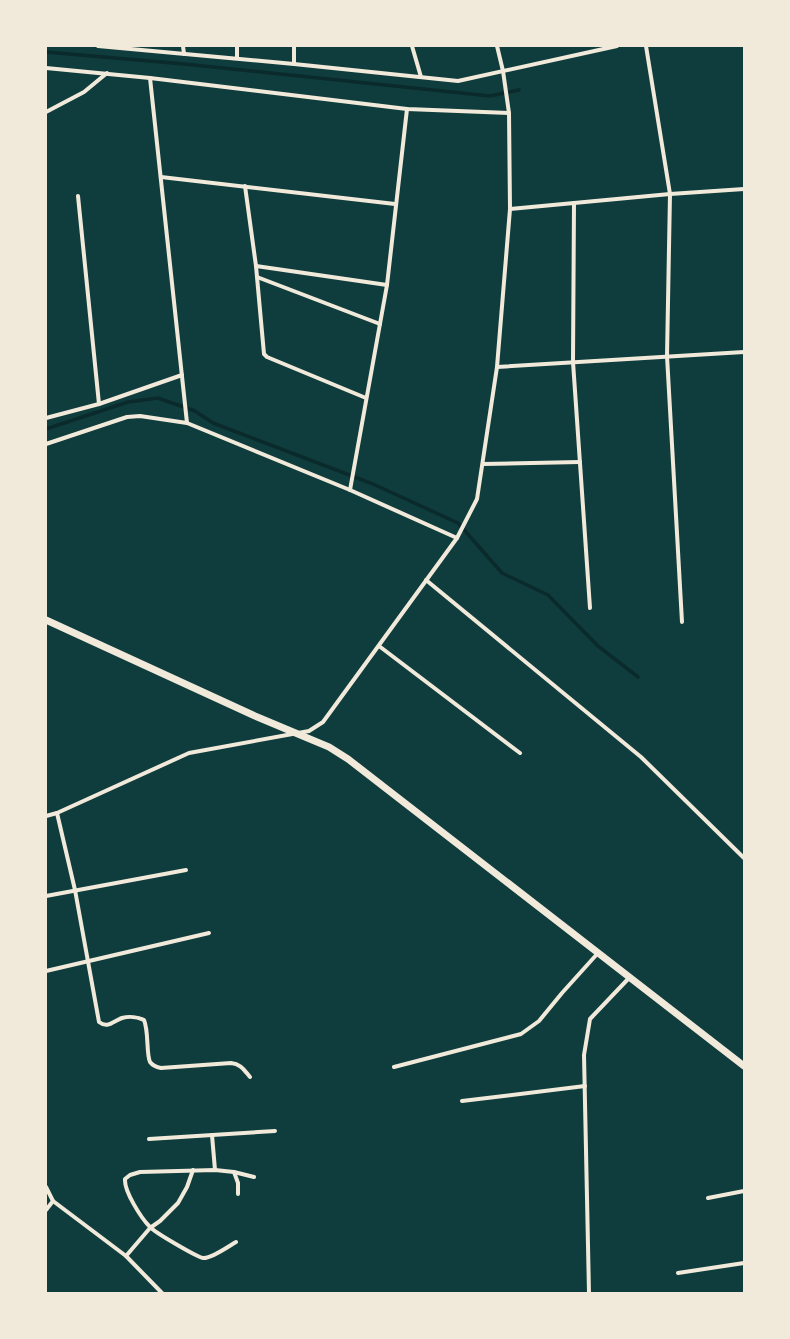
<svg xmlns="http://www.w3.org/2000/svg" width="790" height="1339" font-family="'Fira Sans Condensed',sans-serif">
<style>
.lines{fill:none;stroke-linecap:round;stroke-linejoin:round}
.stream{stroke:#0a2a2b;stroke-width:3.5}
.minor{stroke:#f1e9da;stroke-width:4}
.secondary{stroke:#f1e9da;stroke-width:7}
</style>
<rect width="100%" height="100%" fill="#0f3d3e"/>
<g class="lines">
<g class="stream">
<path d="M 46,52 L 184,64 L 490,96 L 519,90"/>
<path d="M 46,429 L 128,402 L 158,398 L 195,411 L 213,423 L 373,484 L 458,523 L 502,573 L 548,595 L 598,646 L 638,677"/>
</g>
<g class="minor">
<path d="M 98,46 L 294,64 L 458,81 L 617,46"/>
<path d="M 183,46 L 184,54"/>
<path d="M 237,46 L 237,58"/>
<path d="M 294,46 L 294,64"/>
<path d="M 412,46 L 421,77"/>
<path d="M 646,46 L 670,194 L 667,356 L 682,622"/>
<path d="M 46,68 L 150,78 L 407,109 L 509,113"/>
<path d="M 150,78 L 187,423"/>
<path d="M 46,112 L 84,92 L 107,73"/>
<path d="M 161,177 L 395,204"/>
<path d="M 245,186 L 256,266 L 264,354 L 267,357 L 366,398"/>
<path d="M 78,196 L 99,404"/>
<path d="M 574,203 L 573,362 L 590,608"/>
<path d="M 510,209 L 670,194 L 744,189"/>
<path d="M 256,266 L 387,285"/>
<path d="M 257,277 L 380,324"/>
<path d="M 497,367 L 744,352"/>
<path d="M 46,418 L 99,404 L 182,375"/>
<path d="M 46,444 L 127,417 L 140,416 L 187,423 L 350,490 L 457,538"/>
<path d="M 483,464 L 580,462"/>
<path d="M 350,490 L 387,285 L 407,109"/>
<path d="M 426,580 L 641,757 L 744,858"/>
<path d="M 379,646 L 520,753"/>
<path d="M 57,813 L 75,890 L 99,1022 C 108,1029 113,1021 122,1018 C 129,1016 138,1017 144,1020 C 149,1032 146,1053 150,1062 C 153,1066 156,1067 161,1068 L 231,1063 C 241,1064 244,1070 250,1077"/>
<path d="M 46,816 L 57,813 L 189,753 L 309,731 L 323,722 L 457,538 L 477,499 L 497,367 L 510,209 L 509,113 L 503,71 L 497,46"/>
<path d="M 46,896 L 186,870"/>
<path d="M 46,971 L 209,933"/>
<path d="M 394,1067 L 521,1034 L 539,1021 L 562,993 L 598,953"/>
<path d="M 462,1101 L 585,1086"/>
<path d="M 212,1135 L 215,1170"/>
<path d="M 149,1139 L 275,1131"/>
<path d="M 234,1172 L 238,1183 L 238,1194"/>
<path d="M 46,1187 L 53,1201 L 126,1256 L 162,1293"/>
<path d="M 708,1198 L 744,1191"/>
<path d="M 46,1210 L 53,1201"/>
<path d="M 236,1242 C 229,1246 211,1259 203,1258 C 197,1257 154,1232 150,1227 C 141,1218 124,1191 125,1179 L 130,1175 L 140,1172 L 215,1170 L 234,1172 L 254,1177"/>
<path d="M 126,1256 L 150,1228 L 160,1221 L 178,1203 L 187,1187 L 193,1170"/>
<path d="M 678,1273 L 744,1263"/>
<path d="M 589,1293 L 584,1055 L 590,1019 L 629,978"/>
</g>
<path class="secondary" d="M 46,620 L 255,716 L 329,747 L 348,759 L 744,1066"/>
</g>
<rect width="790" height="1339" fill="none" stroke="#f1e9da" stroke-width="94"/>
</svg>
